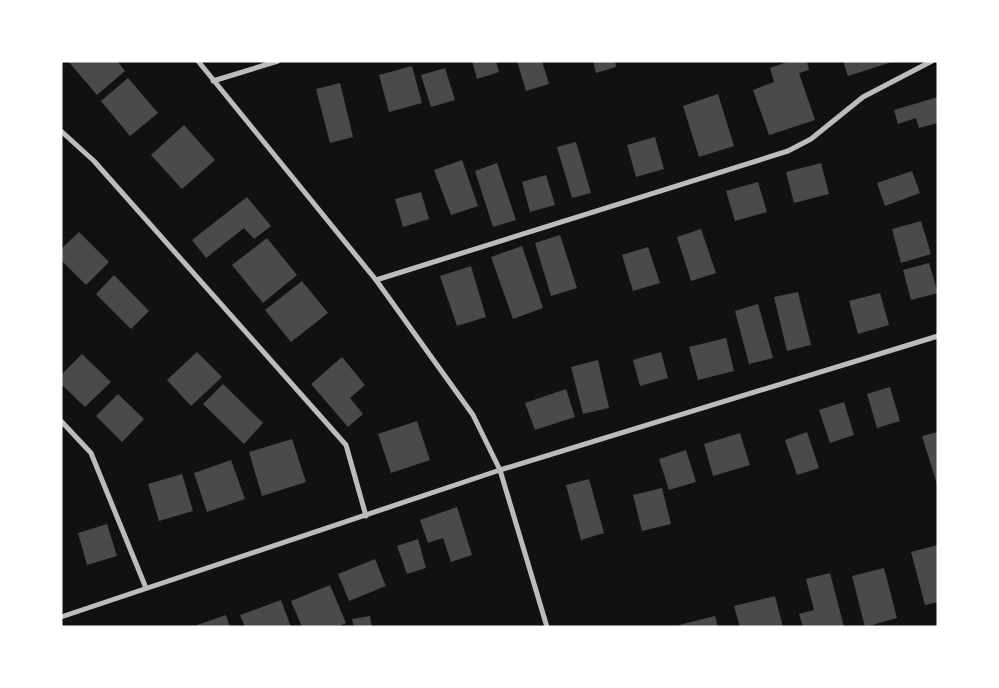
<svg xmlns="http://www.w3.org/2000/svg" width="999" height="688" font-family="Lora,serif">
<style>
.building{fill:#4a4a4a}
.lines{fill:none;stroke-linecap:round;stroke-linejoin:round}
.minor{stroke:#bcbcbc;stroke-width:5}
</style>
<rect width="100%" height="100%" fill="#111"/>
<g class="building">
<path d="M 68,61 L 117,61 L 125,71 L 97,95 Z"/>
<path d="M 472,61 L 496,61 L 499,72 L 477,79 Z"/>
<path d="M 517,61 L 542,61 L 549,84 L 526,91 Z"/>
<path d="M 593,61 L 615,61 L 616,67 L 596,73 Z"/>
<path d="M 790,61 L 807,61 L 809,70 L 799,73 L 815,120 L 769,135 L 753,90 L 774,82 L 770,68 Z"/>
<path d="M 843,61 L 892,61 L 892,62 L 848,76 Z"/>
<path d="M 412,66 L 422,103 L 389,112 L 379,75 Z"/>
<path d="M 445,68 L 455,100 L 431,107 L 421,75 Z"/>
<path d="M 128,78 L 158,113 L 130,136 L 101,101 Z"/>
<path d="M 340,83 L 353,137 L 330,143 L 316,89 Z"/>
<path d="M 718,94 L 734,146 L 699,157 L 683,106 Z"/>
<path d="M 938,97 L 938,123 L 919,128 L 916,118 L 898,124 L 894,110 Z"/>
<path d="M 184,125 L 215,160 L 182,189 L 151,155 Z"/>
<path d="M 655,137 L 664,169 L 636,177 L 627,145 Z"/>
<path d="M 576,142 L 591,193 L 572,198 L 557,147 Z"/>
<path d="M 462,160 L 478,206 L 451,215 L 434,170 Z"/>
<path d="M 497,163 L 516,220 L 493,227 L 475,171 Z"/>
<path d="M 821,163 L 829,194 L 794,203 L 786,172 Z"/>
<path d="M 912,171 L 920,193 L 885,206 L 877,183 Z"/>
<path d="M 546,175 L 555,205 L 530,212 L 522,182 Z"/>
<path d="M 758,182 L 767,212 L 735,221 L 726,191 Z"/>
<path d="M 421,192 L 429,219 L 403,227 L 395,199 Z"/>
<path d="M 247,197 L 271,226 L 254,239 L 244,228 L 206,258 L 192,240 Z"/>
<path d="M 921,221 L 931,254 L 901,263 L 892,229 Z"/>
<path d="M 701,229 L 716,273 L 691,281 L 677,237 Z"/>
<path d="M 79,232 L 109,262 L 86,285 L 61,260 L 61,249 Z"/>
<path d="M 560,235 L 577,288 L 551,296 L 535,243 Z"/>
<path d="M 267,238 L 297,275 L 263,303 L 232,265 Z"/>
<path d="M 522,246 L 543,308 L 513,319 L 491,257 Z"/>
<path d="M 648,247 L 660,283 L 633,291 L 622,255 Z"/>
<path d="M 929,263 L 938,293 L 911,300 L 903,270 Z"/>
<path d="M 471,266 L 486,317 L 457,326 L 440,276 Z"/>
<path d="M 114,275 L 149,311 L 131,329 L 96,294 Z"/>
<path d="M 302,281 L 328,313 L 291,342 L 265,310 Z"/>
<path d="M 798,292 L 811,345 L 787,351 L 774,297 Z"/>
<path d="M 880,293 L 889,325 L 858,334 L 849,301 Z"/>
<path d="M 758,304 L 773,358 L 749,364 L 735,311 Z"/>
<path d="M 726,338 L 734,371 L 698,380 L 689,347 Z"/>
<path d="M 197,352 L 222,377 L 191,406 L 167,380 Z"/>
<path d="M 661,352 L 668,378 L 640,386 L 633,360 Z"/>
<path d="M 82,354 L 111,382 L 85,407 L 61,384 L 61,375 Z"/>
<path d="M 342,357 L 365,385 L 350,398 L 363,414 L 348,427 L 311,384 Z"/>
<path d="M 598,360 L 609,408 L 583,414 L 571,367 Z"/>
<path d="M 223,384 L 263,423 L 244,444 L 203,404 Z"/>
<path d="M 890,387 L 900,421 L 877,428 L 867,394 Z"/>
<path d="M 566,389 L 575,417 L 535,430 L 525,403 Z"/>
<path d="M 118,394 L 144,419 L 122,442 L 96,416 Z"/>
<path d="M 844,402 L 854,435 L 830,443 L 819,410 Z"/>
<path d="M 417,421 L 430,460 L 391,473 L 378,434 Z"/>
<path d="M 807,432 L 819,468 L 797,475 L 785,440 Z"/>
<path d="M 938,432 L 938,484 L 937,484 L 922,436 Z"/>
<path d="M 740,433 L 750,465 L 713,476 L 704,444 Z"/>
<path d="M 292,439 L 306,482 L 262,496 L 249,452 Z"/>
<path d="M 686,450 L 696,482 L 669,490 L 659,459 Z"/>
<path d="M 231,460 L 245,499 L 207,512 L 194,473 Z"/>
<path d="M 182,474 L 193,511 L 159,521 L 148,484 Z"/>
<path d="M 589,479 L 604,533 L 581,540 L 566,485 Z"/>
<path d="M 662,488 L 671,524 L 642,531 L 633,495 Z"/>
<path d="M 457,507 L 472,555 L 451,562 L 443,538 L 428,543 L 420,520 Z"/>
<path d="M 107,524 L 117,556 L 87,565 L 78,533 Z"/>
<path d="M 418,539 L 426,568 L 407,574 L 397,546 Z"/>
<path d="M 938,545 L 938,602 L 925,605 L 911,552 Z"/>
<path d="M 375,559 L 386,586 L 349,601 L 338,574 Z"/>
<path d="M 884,568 L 897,618 L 865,627 L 852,576 Z"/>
<path d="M 830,573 L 844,627 L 803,627 L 799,614 L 814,610 L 806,579 Z"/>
<path d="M 330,585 L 346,623 L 337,627 L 302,627 L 291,601 Z"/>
<path d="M 775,596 L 783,627 L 740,627 L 734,606 Z"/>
<path d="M 281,600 L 291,627 L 245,627 L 240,615 Z"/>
<path d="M 226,615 L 230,627 L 194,627 L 194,626 Z"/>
<path d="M 370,616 L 372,627 L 354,627 L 352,619 Z"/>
<path d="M 715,616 L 718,627 L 680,627 L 679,625 Z"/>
</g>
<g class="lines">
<g class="minor">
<path d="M 198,61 L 376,280 L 473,415 L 500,470 L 547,627"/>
<path d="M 213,81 L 278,61"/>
<path d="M 61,131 L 94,161 L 346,445 L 366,516"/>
<path d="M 376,280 L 788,151 L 811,139 L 863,97 L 932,61"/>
<path d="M 61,421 L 91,453 L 146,588"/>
<path d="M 61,617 L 500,470 L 938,336"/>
</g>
</g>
<rect width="999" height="688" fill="none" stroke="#ffffff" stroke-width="125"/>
</svg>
